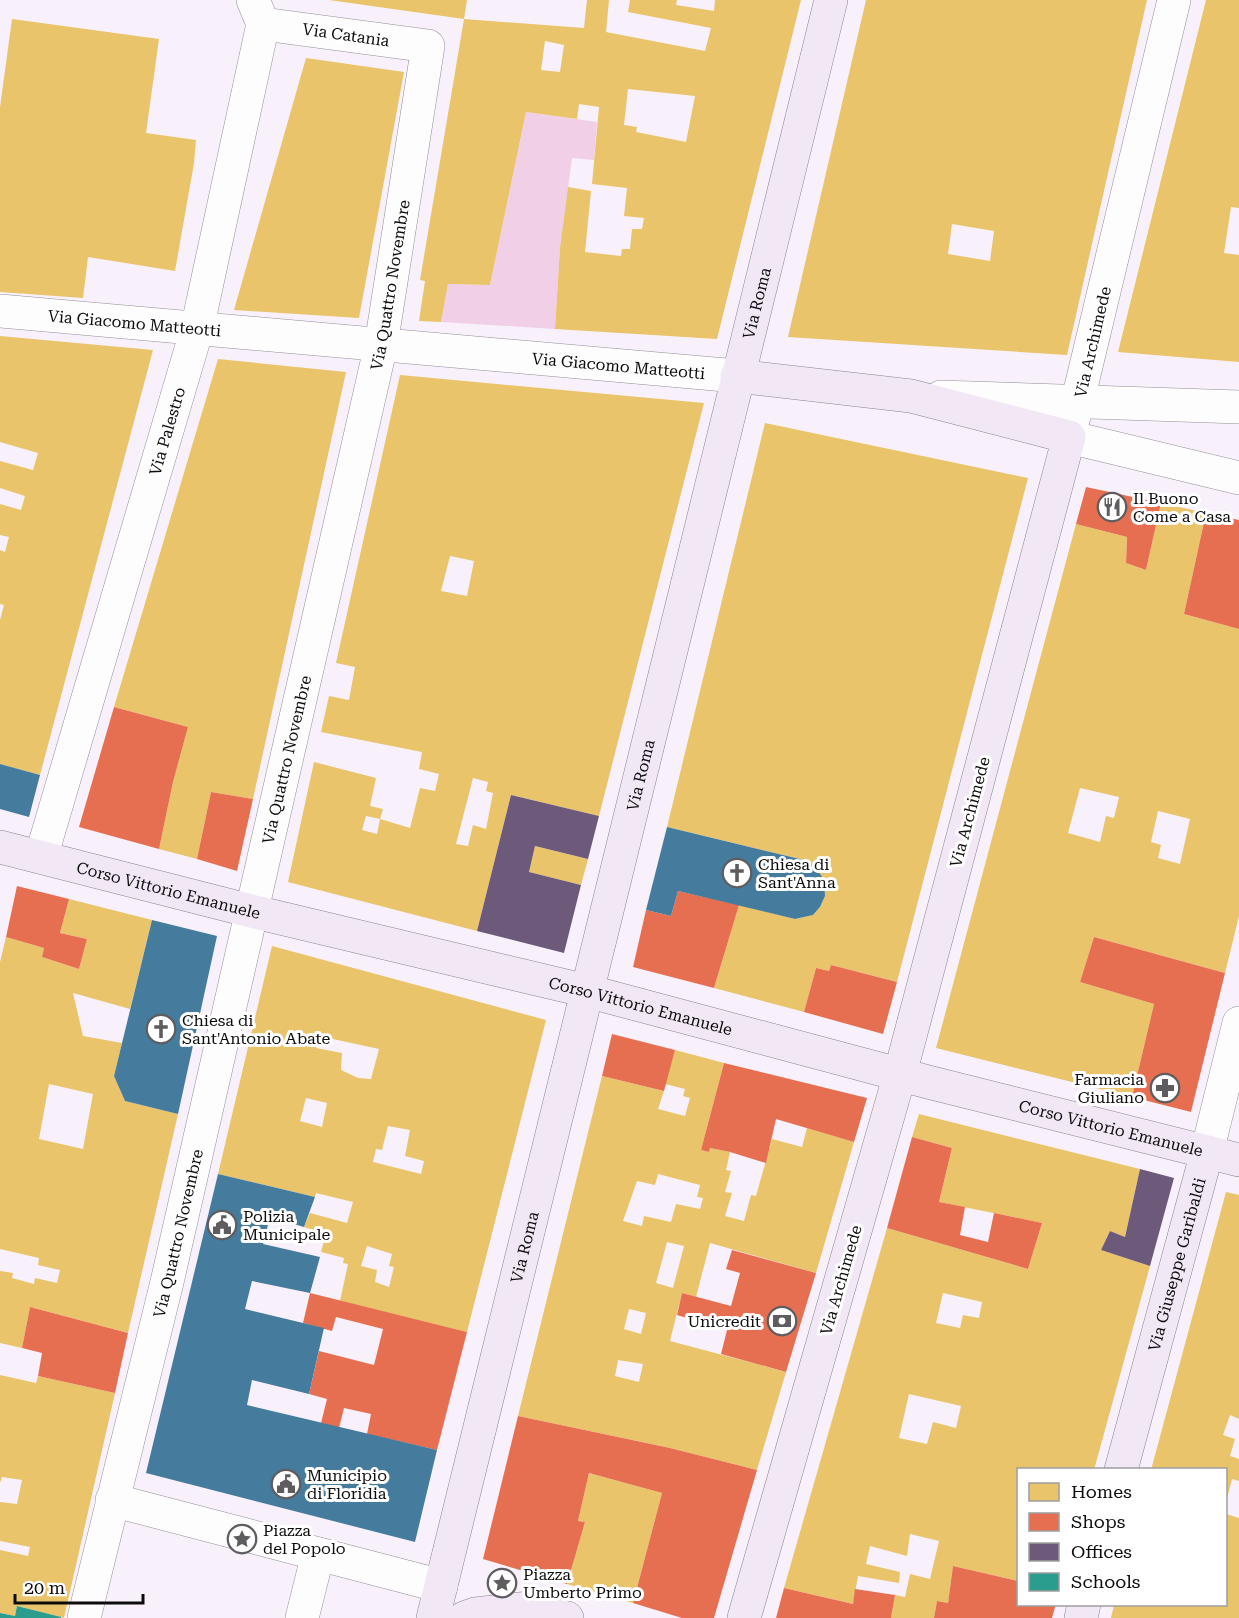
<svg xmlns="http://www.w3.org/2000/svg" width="1239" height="1618" font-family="'Roboto Serif',serif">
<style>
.green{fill:#f1cfe7}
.homes{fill:#e9c46a;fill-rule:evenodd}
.shops{fill:#e76f51}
.offices{fill:#6d597a}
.schools{fill:#2a9d8f}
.public{fill:#457b9d}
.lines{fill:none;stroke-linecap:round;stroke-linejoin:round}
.street-casing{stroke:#928f94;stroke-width:34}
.secondary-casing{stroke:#89858a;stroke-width:34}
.street{stroke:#fefdfe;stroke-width:33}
.secondary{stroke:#f2e8f5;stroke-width:33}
.labels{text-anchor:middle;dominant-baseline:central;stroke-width:6;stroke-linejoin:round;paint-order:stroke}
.street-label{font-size:16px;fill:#0c0c0c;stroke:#fff}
.poi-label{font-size:16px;fill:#0c0c0c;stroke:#fff;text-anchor:start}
</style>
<rect width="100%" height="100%" fill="#f8f0fb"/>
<path class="green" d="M 526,112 L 597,122 L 594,160 L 572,158 L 560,248 L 555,329 L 441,322 L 448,284 L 490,285 Z"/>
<g class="homes">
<path d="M 329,0 L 467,0 L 464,19 Z"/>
<path d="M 587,0 L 609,0 L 606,32 L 705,51 L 711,28 L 628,12 L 630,0 L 677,0 L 676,5 L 714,11 L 715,0 L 801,0 L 717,339 L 555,329 L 560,248 L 568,187 L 591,191 L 585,252 L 621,256 L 622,249 L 630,249 L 632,229 L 642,229 L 644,218 L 624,216 L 627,188 L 592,184 L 599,107 L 579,104 L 577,119 L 526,112 L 490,285 L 448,284 L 441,322 L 419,321 L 425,281 L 420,280 L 464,19 L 584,28 ZM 545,41 L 564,45 L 560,72 L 541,70 ZM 628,89 L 695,96 L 686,142 L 636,132 L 637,127 L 624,125 Z"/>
<path d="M 866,0 L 1147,0 L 1067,355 L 788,337 ZM 952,224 L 994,231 L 990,261 L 948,254 Z"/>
<path d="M 1206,0 L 1239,0 L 1239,208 L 1231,207 L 1224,253 L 1239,255 L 1239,362 L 1118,352 Z"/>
<path d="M 12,19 L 159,39 L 146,133 L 196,140 L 194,163 L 175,271 L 88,257 L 83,298 L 0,292 L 0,107 Z"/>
<path d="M 306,58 L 404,72 L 359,318 L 234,310 Z"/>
<path d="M 0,336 L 153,350 L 40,775 L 0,764 L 0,620 L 4,605 L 0,604 L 0,550 L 5,552 L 9,537 L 0,535 L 0,504 L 21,510 L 25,496 L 0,488 L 0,461 L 33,470 L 38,453 L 0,442 Z"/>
<path d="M 218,359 L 346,372 L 253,799 L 211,792 L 197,859 L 159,849 L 173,782 L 188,727 L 114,707 Z"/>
<path d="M 400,375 L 704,403 L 599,816 L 511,795 L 477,931 L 288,882 L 314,762 L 376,778 L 370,806 L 383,809 L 380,819 L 366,816 L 362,830 L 377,834 L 380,819 L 410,828 L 420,788 L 435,791 L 439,774 L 419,769 L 422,752 L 321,732 L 329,696 L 349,700 L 355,667 L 336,663 ZM 450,556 L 474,561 L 467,596 L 441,591 ZM 473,778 L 488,782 L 486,791 L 493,793 L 486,829 L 473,825 L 468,846 L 456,844 Z"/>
<path d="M 765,423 L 1028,478 L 897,982 L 831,965 L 829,971 L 816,968 L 804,1012 L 714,988 L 739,905 L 795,919 L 813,915 L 820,907 L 825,896 L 824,880 L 815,866 L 808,861 L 667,827 Z"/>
<path d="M 1161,503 L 1206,513 L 1184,614 L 1239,629 L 1239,916 L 1225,973 L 1094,937 L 1080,982 L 1154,1004 L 1132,1097 L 936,1048 L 1076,524 L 1127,537 L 1126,563 L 1146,570 ZM 1080,788 L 1119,797 L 1114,818 L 1106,816 L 1100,842 L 1068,833 ZM 1158,811 L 1190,819 L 1180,864 L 1158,858 L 1161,845 L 1151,842 Z"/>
<path d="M 535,846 L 588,859 L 581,885 L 529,872 Z"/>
<path d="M 69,899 L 152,920 L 130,1009 L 73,993 L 83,1036 L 122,1043 L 114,1076 L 125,1101 L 178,1114 L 128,1333 L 30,1307 L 22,1348 L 0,1343 L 0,1271 L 13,1273 L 12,1278 L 34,1284 L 35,1278 L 57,1283 L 60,1270 L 38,1265 L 39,1258 L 0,1249 L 0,962 L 6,937 L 44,948 L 42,957 L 79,969 L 87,939 L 60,933 ZM 49,1084 L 93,1094 L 83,1149 L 39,1139 Z"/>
<path d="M 272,946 L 546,1020 L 467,1332 L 340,1301 L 348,1264 L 343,1263 L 344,1258 L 321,1252 L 326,1234 L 304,1227 L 310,1213 L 347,1223 L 353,1202 L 316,1193 L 315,1197 L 218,1174 ZM 319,1036 L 379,1049 L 371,1079 L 358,1078 L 341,1070 L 342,1053 L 316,1048 ZM 306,1098 L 327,1103 L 322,1127 L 300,1121 ZM 388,1126 L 410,1130 L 405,1156 L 424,1161 L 421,1174 L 373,1162 L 376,1149 L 382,1150 ZM 367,1246 L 392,1254 L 389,1266 L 394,1267 L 389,1287 L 375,1282 L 377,1270 L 361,1266 Z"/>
<path d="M 675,1050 L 724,1063 L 701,1150 L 709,1152 L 710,1148 L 730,1152 L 726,1170 L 731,1171 L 725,1192 L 732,1193 L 725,1216 L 744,1221 L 751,1195 L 756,1196 L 772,1139 L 802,1147 L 807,1128 L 854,1142 L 816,1273 L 710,1243 L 696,1297 L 682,1293 L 670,1341 L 786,1372 L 757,1470 L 670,1448 L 518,1416 L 602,1076 L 664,1091 L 658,1109 L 685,1116 L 690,1098 L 683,1096 L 685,1089 L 665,1084 ZM 658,1174 L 700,1185 L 697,1197 L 703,1198 L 700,1209 L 676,1204 L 671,1222 L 644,1216 L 642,1226 L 623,1221 L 637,1181 L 655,1185 ZM 667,1242 L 684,1246 L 673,1288 L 656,1283 ZM 629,1309 L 646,1313 L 641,1334 L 624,1329 ZM 618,1360 L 643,1364 L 639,1382 L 615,1376 Z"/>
<path d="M 919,1114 L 1140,1169 L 1125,1237 L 1110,1231 L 1101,1250 L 1150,1266 L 1094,1470 L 1018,1470 L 1018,1581 L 953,1566 L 948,1603 L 937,1601 L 934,1618 L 891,1618 L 895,1595 L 905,1597 L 910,1574 L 930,1579 L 939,1541 L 910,1534 L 907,1556 L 870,1546 L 866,1564 L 900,1572 L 899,1583 L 858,1576 L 853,1604 L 784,1588 L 887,1228 L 1028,1269 L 1042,1223 L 939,1202 L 952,1148 L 912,1137 ZM 943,1293 L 982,1302 L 979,1318 L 963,1315 L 960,1328 L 936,1323 ZM 909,1394 L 961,1406 L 956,1428 L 933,1422 L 927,1444 L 899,1438 Z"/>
<path d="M 1226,1192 L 1239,1195 L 1239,1419 L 1230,1415 L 1223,1435 L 1235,1439 L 1230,1456 L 1239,1459 L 1239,1481 L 1232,1479 L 1226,1503 L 1226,1470 L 1151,1470 Z"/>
<path d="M 0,1375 L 36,1383 L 38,1376 L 115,1393 L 64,1618 L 17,1606 L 15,1616 L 0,1613 L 0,1550 L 28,1556 L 30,1547 L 0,1541 L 0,1502 L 17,1504 L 22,1480 L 2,1477 L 0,1483 Z"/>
<path d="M 589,1473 L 662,1493 L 633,1603 L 567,1584 L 585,1522 L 578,1521 Z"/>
<path d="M 1226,1514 L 1239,1518 L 1239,1618 L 1111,1618 L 1114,1605 L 1226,1605 Z"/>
</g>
<g class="shops">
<path d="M 1086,487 L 1161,503 L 1146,570 L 1126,563 L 1127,537 L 1076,524 Z"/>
<path d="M 1206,513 L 1239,520 L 1239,629 L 1184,614 Z"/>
<path d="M 114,707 L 188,727 L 173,782 L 159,849 L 79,827 Z"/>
<path d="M 211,792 L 253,799 L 237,871 L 197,859 Z"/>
<path d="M 17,886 L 69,899 L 60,933 L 87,939 L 79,969 L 42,957 L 44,948 L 6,937 Z"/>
<path d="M 678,891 L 739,905 L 714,988 L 633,967 L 646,910 L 671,916 Z"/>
<path d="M 1094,937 L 1225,973 L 1191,1112 L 1132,1097 L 1154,1004 L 1080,982 Z"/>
<path d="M 831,965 L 897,982 L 883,1034 L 804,1012 L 816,968 L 829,971 Z"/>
<path d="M 612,1034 L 675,1050 L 664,1091 L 602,1076 Z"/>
<path d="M 724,1063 L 867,1098 L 854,1142 L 776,1119 L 766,1163 L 730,1152 L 710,1148 L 709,1152 L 701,1150 Z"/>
<path d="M 912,1137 L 952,1148 L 939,1202 L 965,1207 L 960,1235 L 988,1242 L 994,1213 L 1042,1223 L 1028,1269 L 887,1228 Z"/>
<path d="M 732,1250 L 816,1273 L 786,1372 L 721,1354 L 727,1330 L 677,1315 L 682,1293 L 731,1306 L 740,1273 L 726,1269 Z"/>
<path d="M 310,1293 L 467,1332 L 437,1450 L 367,1434 L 371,1414 L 344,1408 L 339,1428 L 321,1423 L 327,1399 L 309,1394 L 319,1351 L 374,1365 L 383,1329 L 336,1317 L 332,1331 L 303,1323 Z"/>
<path d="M 30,1307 L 128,1333 L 115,1393 L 38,1376 L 42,1353 L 22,1348 Z"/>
<path d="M 518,1416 L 670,1448 L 757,1470 L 714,1618 L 682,1618 L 633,1603 L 662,1493 L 589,1473 L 578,1521 L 585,1522 L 567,1584 L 483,1559 Z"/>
<path d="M 953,1566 L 1018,1581 L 1018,1604 L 1056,1604 L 1052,1618 L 934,1618 L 937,1601 L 948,1603 Z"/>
<path d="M 784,1588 L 853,1604 L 855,1589 L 895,1595 L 891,1618 L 776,1618 Z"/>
</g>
<g class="offices">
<path d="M 511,795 L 599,816 L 588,859 L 535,846 L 529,872 L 581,885 L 564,953 L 477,931 Z"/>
<path d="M 1140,1169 L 1174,1178 L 1150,1266 L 1101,1250 L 1110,1231 L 1125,1237 Z"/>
</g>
<path class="schools" d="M 17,1606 L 61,1617 L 61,1618 L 0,1618 L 0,1613 L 15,1616 Z"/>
<g class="public">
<path d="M 0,764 L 40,775 L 29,817 L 0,809 Z"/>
<path d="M 667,827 L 808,861 L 815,866 L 824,880 L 825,896 L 820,907 L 813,915 L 795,919 L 678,891 L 671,916 L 646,910 Z"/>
<path d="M 152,920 L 217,936 L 178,1114 L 125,1101 L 114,1076 Z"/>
<path d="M 218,1174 L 315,1197 L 304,1227 L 270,1217 L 263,1244 L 320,1257 L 310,1293 L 252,1281 L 245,1309 L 324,1328 L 309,1394 L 252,1380 L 247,1405 L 437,1450 L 415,1542 L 146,1473 Z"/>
</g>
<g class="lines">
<g class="street-casing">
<g id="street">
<path d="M 1174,0 L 1069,437 L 1239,478"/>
<path id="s1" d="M 0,311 L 737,376"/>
<path d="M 941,397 L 1239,407"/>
<path id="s2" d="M 41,857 L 197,329 L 263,24 L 253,0"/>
<path d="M 1207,1152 L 1239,1023"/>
<path d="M 112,1500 L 441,1586"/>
<path id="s3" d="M 84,1618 L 167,1282 L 381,345 L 428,46 L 263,24"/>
<path d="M 302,1618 L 318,1554"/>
</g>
</g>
<g class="secondary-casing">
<g id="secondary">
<path d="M 737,376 L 911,396 L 1069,437 L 900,1074 L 744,1618"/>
<path id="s4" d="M 0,847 L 251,911 L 587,991 L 928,1082 L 1239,1160"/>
<path id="s5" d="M 1121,1470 L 1207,1152"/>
<path id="s6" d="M 433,1618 L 831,0"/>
<path d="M 464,1618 L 475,1614 L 529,1608 L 567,1618"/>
<path d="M 1081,1618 L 1084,1604"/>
</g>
</g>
<use href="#street" class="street"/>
<use href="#secondary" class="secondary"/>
</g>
<defs>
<g id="restaurant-ring" transform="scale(1.5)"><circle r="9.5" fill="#fff" stroke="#5f5c60" stroke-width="1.5"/><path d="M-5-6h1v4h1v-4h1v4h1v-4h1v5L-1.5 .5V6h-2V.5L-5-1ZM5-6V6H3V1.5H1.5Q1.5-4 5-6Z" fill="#5f5c60"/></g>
<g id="church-ring" transform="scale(1.5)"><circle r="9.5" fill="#fff" stroke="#5f5c60" stroke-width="1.5"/><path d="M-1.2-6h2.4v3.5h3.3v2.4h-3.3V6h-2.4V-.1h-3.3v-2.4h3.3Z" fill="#5f5c60"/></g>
<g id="pharmacy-ring" transform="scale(1.5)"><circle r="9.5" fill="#fff" stroke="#5f5c60" stroke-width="1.5"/><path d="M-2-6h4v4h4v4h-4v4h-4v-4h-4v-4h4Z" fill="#5f5c60"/></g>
<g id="civic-ring" transform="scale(1.5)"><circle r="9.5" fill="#fff" stroke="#5f5c60" stroke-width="1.5"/><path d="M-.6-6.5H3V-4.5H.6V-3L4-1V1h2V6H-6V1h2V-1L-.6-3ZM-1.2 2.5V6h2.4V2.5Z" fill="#5f5c60"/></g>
<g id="bank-ring" transform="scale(1.5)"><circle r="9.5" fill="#fff" stroke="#5f5c60" stroke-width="1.5"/><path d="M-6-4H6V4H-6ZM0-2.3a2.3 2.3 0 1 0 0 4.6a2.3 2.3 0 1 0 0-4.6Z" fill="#5f5c60"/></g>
<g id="sight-ring" transform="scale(1.5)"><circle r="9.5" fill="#fff" stroke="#5f5c60" stroke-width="1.5"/><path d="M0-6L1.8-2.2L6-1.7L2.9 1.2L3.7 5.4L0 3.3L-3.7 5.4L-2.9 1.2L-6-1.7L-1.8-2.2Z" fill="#5f5c60"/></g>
</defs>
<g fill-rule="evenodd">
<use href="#restaurant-ring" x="1112" y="507"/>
<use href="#church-ring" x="737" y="873"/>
<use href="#church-ring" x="161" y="1029"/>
<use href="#pharmacy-ring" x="1165" y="1088"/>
<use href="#civic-ring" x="222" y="1225"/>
<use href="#bank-ring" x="782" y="1321"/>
<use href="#civic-ring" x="286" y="1484"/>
<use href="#sight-ring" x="242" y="1539"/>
<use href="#sight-ring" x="502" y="1583"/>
</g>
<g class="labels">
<g class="street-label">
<text transform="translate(346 35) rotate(8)">Via Catania</text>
<text stroke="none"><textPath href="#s3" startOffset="1368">Via Quattro Novembre</textPath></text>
<text stroke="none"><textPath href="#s6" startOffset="1354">Via Roma</textPath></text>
<text stroke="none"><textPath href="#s1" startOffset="135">Via Giacomo Matteotti</textPath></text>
<text transform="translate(1093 342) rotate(-77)">Via Archimede</text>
<text stroke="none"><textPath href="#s1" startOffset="621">Via Giacomo Matteotti</textPath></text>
<text stroke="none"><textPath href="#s2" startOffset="444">Via Palestro</textPath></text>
<text stroke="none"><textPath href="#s3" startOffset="882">Via Quattro Novembre</textPath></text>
<text stroke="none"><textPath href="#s6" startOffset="868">Via Roma</textPath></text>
<text transform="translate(970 812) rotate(-75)">Via Archimede</text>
<text stroke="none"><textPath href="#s4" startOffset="174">Corso Vittorio Emanuele</textPath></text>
<text stroke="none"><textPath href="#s4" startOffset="660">Corso Vittorio Emanuele</textPath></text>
<text stroke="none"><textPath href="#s4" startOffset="1146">Corso Vittorio Emanuele</textPath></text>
<text stroke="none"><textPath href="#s3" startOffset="396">Via Quattro Novembre</textPath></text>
<text stroke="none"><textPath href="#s6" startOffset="382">Via Roma</textPath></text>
<text stroke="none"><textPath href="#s5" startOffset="213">Via Giuseppe Garibaldi</textPath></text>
<text transform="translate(841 1280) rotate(-74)">Via Archimede</text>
</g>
<g class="poi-label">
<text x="1133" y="498">Il Buono<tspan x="1133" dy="18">Come a Casa</tspan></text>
<text x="758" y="864">Chiesa di<tspan x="758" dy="18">Sant'Anna</tspan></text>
<text x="182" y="1020">Chiesa di<tspan x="182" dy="18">Sant'Antonio Abate</tspan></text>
<text x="1144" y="1079" text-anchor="end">Farmacia<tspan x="1144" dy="18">Giuliano</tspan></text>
<text x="243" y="1216">Polizia<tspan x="243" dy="18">Municipale</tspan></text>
<text x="761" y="1321" text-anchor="end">Unicredit</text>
<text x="307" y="1475">Municipio<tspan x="307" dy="18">di Floridia</tspan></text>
<text x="263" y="1530">Piazza<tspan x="263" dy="18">del Popolo</tspan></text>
<text x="523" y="1574">Piazza<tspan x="523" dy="18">Umberto Primo</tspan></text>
</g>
</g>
<rect x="1017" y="1468" width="210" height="138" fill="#ffffff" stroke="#9e9e9e" stroke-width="1.5"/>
<rect x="1029" y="1483" width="30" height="18" fill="#e9c46a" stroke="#9e9e9e" stroke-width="1.5"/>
<text x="1071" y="1498" font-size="18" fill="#0c0c0c">Homes</text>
<rect x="1029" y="1513" width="30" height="18" fill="#e76f51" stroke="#9e9e9e" stroke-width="1.5"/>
<text x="1071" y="1528" font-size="18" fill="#0c0c0c">Shops</text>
<rect x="1029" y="1543" width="30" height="18" fill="#6d597a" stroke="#9e9e9e" stroke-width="1.5"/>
<text x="1071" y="1558" font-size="18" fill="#0c0c0c">Offices</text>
<rect x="1029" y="1573" width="30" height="18" fill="#2a9d8f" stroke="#9e9e9e" stroke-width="1.5"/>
<text x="1071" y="1588" font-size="18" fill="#0c0c0c">Schools</text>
<path d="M15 1594v9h128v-9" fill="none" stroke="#0c0c0c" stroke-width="3"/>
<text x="24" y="1594" font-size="18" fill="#0c0c0c" stroke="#ffffff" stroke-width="4.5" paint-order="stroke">20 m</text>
</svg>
